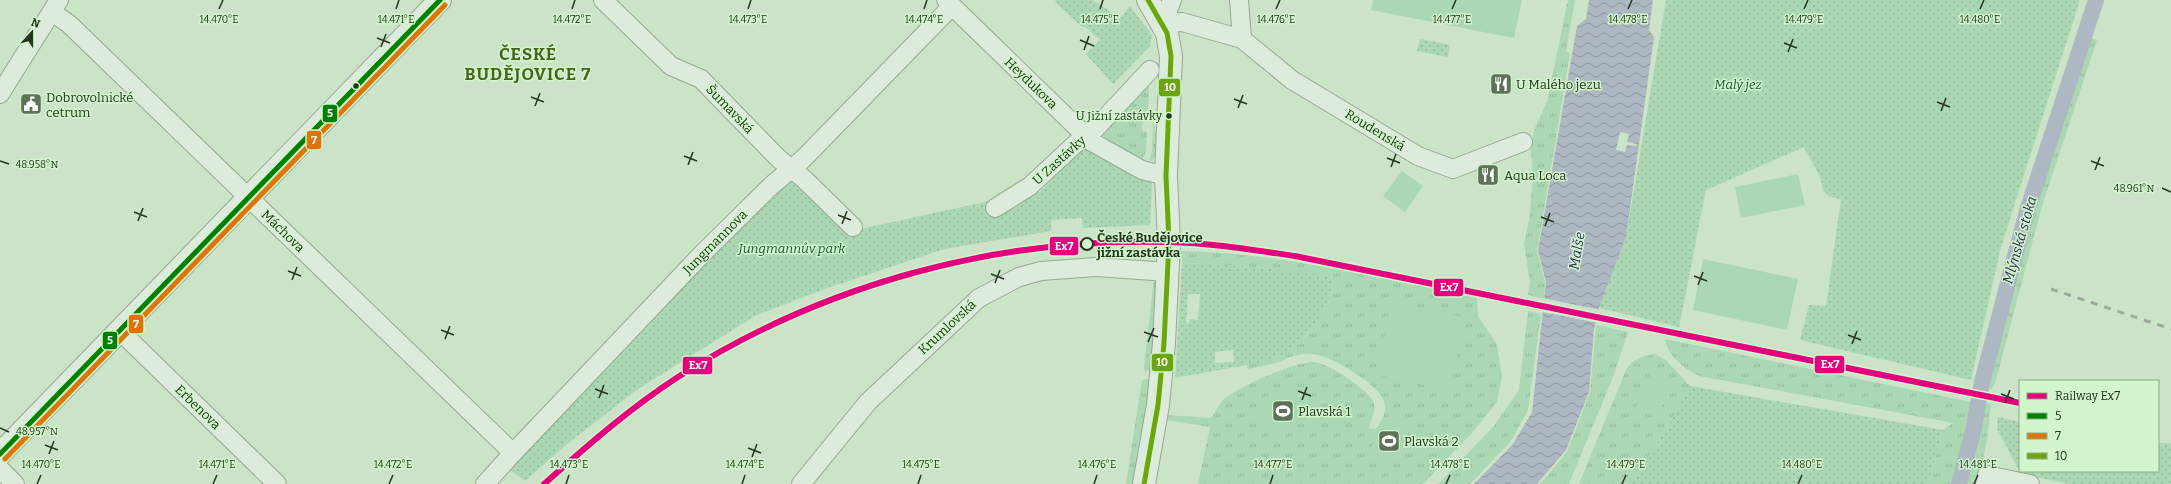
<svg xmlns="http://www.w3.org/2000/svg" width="2171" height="484" font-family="Bitter,serif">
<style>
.grass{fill:url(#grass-tufts)}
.park{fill:url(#park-dots);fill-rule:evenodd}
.pitch{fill:#abd7b3}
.water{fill:url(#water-waves)}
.pier{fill:#cbe4c8}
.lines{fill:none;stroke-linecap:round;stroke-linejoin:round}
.canal{stroke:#aeb8c2;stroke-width:16}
.minor-casing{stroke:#96a892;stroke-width:20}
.tertiary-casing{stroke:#96a892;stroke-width:24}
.minor{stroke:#dcebdb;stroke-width:18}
.tertiary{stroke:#dcebdb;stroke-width:22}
.rail{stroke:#9daa9b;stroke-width:3;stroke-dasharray:7 7;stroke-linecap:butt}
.bus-1-casing{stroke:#d1f6cc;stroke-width:8}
.bus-2-casing{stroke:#d1f6cc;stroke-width:8}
.bus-3-casing{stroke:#d1f6cc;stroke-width:8}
.bus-1{stroke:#008000;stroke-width:5}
.bus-2{stroke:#df7509;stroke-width:5}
.bus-3{stroke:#6ca511;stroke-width:5}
.rail-1-casing{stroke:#d1f6cc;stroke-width:9}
.rail-1{stroke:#e5007d;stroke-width:6}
.ticks{fill:none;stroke:#24351b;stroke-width:1.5}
.bus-dot{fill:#24351b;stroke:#d1f6cc;stroke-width:1.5}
.stop-dot{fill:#d1f6cc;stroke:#24351b;stroke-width:2}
.labels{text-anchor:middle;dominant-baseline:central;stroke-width:3;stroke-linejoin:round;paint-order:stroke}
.bus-label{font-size:12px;fill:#24351b;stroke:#d1f6cc;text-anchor:end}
.street-label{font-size:13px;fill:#24351b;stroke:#d1f6cc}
.poi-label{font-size:13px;fill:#24351b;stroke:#d1f6cc;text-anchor:start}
.park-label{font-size:13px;font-style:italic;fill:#215236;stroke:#d1f6cc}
.stop-label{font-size:13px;font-weight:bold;fill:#24351b;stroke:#d1f6cc;text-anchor:start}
.water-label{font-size:14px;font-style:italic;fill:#2e2a56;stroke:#d1f6cc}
.district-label{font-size:17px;font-weight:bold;letter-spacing:1px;fill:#476319;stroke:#d1f6cc}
.ticks-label{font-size:10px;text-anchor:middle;fill:#24351b;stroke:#d1f6cc;stroke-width:3;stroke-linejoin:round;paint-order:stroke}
.line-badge{stroke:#d1f6cc;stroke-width:1.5}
.badge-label{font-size:11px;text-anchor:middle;font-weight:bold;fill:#fff}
</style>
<defs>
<pattern id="grass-tufts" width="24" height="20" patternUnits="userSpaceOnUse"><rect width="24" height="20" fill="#abd7b3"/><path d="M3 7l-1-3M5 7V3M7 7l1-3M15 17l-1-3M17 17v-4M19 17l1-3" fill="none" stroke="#93b999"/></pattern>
<pattern id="park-dots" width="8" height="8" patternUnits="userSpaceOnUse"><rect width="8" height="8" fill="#abd7b3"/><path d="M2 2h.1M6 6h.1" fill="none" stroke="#93b999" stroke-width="1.8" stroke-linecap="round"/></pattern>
<pattern id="water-waves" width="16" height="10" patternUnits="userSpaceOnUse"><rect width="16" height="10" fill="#aeb8c2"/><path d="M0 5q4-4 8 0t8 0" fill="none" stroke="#8d969d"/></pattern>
</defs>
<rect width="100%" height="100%" fill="#cbe4c8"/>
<g class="grass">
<path d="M 1568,0 L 1575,0 L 1566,52 L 1570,53 L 1537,252 L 1545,282 L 1544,299 L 1528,295 L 1530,282 L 1524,244 L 1529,220 L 1533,178 L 1531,149 L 1534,130 L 1547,102 Z"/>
<path d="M 2089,37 L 2097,40 L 2042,206 L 1996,380 L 1992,389 L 1986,388 L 2021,250 Z"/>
<path d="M 1149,80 L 1148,113 L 1144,113 L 1142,131 L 1147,132 L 1146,152 L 1141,161 L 1101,135 Z"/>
<path d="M 1153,121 C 1156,134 1165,155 1149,162 L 1152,151 Z"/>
<path d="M 1181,251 C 1281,253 1379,278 1477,298 L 1478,316 L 1497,344 L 1502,377 L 1497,402 L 1472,433 L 1423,484 L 1198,484 L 1210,427 L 1166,420 L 1167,415 L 1211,418 C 1215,413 1218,405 1223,400 C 1236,388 1297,360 1315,362 C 1329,364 1367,389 1373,401 C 1377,410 1371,420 1369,428 L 1376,429 C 1382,420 1387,413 1384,401 C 1379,385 1330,355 1313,354 C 1298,352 1287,359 1275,363 C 1266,366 1256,367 1248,369 L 1246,365 L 1268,361 L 1297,348 L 1327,307 L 1335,278 C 1284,269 1233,264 1182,263 Z"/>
<path d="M 1154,278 L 1158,283 L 1154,368 L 1145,372 L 1144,368 Z"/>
<path d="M 1528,311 L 1541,314 L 1528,410 L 1511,441 L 1470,484 L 1438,484 L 1493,427 L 1519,390 Z"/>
<path d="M 1596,325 L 1628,332 L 1613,377 L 1569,484 L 1540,484 L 1567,452 L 1590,392 Z"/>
<path d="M 1665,339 L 1971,402 L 1956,484 L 1928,484 L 1943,430 L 1953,423 L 1699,376 C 1684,369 1667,355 1665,339 Z"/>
<path d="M 1655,354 L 1666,360 L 1690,386 L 1667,428 L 1631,484 L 1579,484 L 1626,370 C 1633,358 1643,356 1655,354 Z"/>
<path d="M 1147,379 L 1151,381 L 1137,484 L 1126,484 L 1142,380 Z"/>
<path d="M 1984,403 L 1991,404 L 1987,440 L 1978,484 L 1963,484 Z"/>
</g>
<g class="park">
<path d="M 1056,0 L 1093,0 L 1120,18 L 1130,6 L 1152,35 L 1150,46 L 1113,84 L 1086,54 L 1100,40 L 1087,28 L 1081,26 L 1055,2 Z"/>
<path d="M 1666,0 L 2080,0 L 2001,247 L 1971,380 L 1800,340 L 1809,305 L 1826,306 L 1841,199 L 1830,197 L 1823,191 L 1821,179 L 1804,147 L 1706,190 L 1679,327 L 1599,308 L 1626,237 Z"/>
<path d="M 1420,39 L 1450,45 L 1448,57 L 1417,51 Z"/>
<path d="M 1082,147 L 1152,183 L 1150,225 L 1083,228 L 1082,218 L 1051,220 L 1051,231 L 944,249 L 822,290 L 755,316 L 638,389 L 567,444 L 525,481 L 503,465 L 793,178 L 847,232 L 1021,194 L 1040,192 Z"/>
<path d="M 1182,263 C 1233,264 1284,269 1335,278 L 1327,307 L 1297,348 L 1268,361 L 1175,378 ZM 1188,294 L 1200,294 L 1198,320 L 1190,319 L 1189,323 L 1186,323 ZM 1233,350 L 1234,362 L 1215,363 L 1215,352 Z"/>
<path d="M 1690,386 L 1943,430 L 1928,484 L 1631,484 L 1667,428 Z"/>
<path d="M 1998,417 L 2020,422 L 2020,471 L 2158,471 L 2158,443 L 2171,443 L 2171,484 L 2069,484 L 2021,474 L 1997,429 Z"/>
</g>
<g class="pitch">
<path d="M 1373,0 L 1522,0 L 1514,38 L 1371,10 Z"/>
<path d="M 1402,171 L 1423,186 L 1405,212 L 1383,196 Z"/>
<path d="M 1798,174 L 1805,205 L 1741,218 L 1735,187 Z"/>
<path d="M 1703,259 L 1798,279 L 1787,330 L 1693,310 Z"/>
<path d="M 1393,301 L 1466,318 L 1449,391 L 1375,374 Z"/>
<path d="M 1652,371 L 1673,380 L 1657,417 L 1636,408 Z"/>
<path d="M 1297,385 L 1311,404 L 1269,436 L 1255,418 Z"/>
<path d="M 1395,413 L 1413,425 L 1384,469 L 1365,456 Z"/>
</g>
<path class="water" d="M 1589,0 L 1653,0 L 1649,30 L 1654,37 L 1626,237 L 1599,308 L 1594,330 L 1589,392 L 1566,450 L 1537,484 L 1474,484 L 1513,444 L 1532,412 L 1546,282 L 1538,251 L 1577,26 L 1586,19 Z"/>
<g class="pier">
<path d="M 1620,132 L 1629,134 L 1627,142 L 1637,144 L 1636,146 L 1627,145 L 1625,152 L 1616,150 Z"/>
<path d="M 1543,298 L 1600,310 L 1598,323 L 1542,312 Z"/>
</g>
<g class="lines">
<path class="canal" d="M 1959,484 L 1973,432 L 1982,382 L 2027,211 L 2096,0"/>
<g class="minor-casing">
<g id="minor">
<path d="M 603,0 L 671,66 L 701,79 L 778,158 L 804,179 L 853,227"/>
<path d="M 946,0 L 1092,142 L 1142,170 L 1166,176"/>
<path d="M 1172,0 L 1163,23 L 1182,22 L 1242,39 L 1292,80 L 1418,156 L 1453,169 L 1523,142"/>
<path d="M 1239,0 L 1242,39"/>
<path d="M 52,12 L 69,24 L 513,453"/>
<path d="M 0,94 L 59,0"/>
<path d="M 995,208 L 1030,186 L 1085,135 L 1095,129 L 1150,70"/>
<path d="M 120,331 L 277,484"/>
<path d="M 0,469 L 15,484"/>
<path d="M 485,484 L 513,453 L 703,253 L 772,185 L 803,159 L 952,6"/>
<path d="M 801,484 L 868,402 L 979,298 L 1019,277 L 1041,271 L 1096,267 L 1168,272"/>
<path d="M 1985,484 L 1987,475 L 2030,484"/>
</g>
</g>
<g class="tertiary-casing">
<g id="tertiary">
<path d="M 0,454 L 440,0"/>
<path d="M 1144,484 L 1158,405 L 1164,343 L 1169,242 L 1166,176 L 1171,56 L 1167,33 L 1148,0"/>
</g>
</g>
<use href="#minor" class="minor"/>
<use href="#tertiary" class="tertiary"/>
<path class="rail" d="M 2051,289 L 2171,329"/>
<g class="bus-1-casing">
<path id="bus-1" d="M 0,454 L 440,0"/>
</g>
<g class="bus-2-casing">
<path id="bus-2" d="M 5,459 L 445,5"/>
</g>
<g class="bus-3-casing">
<path id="bus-3" d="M 1144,484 L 1158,405 L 1164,343 L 1169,242 L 1166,176 L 1171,56 L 1167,33 L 1148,0"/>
</g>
<use href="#bus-1" class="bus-1"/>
<use href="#bus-2" class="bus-2"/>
<use href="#bus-3" class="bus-3"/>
<g class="rail-1-casing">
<path id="rail-1" d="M 544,484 C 587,446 630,408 678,377 C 823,284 998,237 1169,242 C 1211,243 1253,250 1295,256 L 2020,403"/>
</g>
<use href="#rail-1" class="rail-1"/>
</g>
<path class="ticks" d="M 219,9 L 223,0M 396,9 L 399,0M 572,9 L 575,0M 748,9 L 751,0M 924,9 L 927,0M 1100,9 L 1103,0M 1276,9 L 1280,0M 1452,9 L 1456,0M 1628,9 L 1632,0M 1804,9 L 1808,0M 1980,9 L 1984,0M 377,38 L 390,43M 1080,40 L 1094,46M 1784,43 L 1797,48M 381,47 L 386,34M 1084,50 L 1089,36M 1788,52 L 1793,39M 531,97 L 544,102M 1234,99 L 1247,104M 1937,102 L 1950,107M 535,106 L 540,93M 1238,108 L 1243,95M 1941,111 L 1946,98M 684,156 L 697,161M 1387,158 L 1400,163M 0,161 L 9,164M 2091,161 L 2104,166M 688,165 L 693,152M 1391,167 L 1396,154M 2095,170 L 2100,157M 2162,188 L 2171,192M 134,212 L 147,217M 838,215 L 851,220M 1541,217 L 1554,222M 138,221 L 143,208M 842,224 L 847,211M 1545,226 L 1550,213M 288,271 L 301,276M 991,274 L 1004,279M 1694,276 L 1707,281M 292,280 L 297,267M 995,283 L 1000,270M 1698,285 L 1703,272M 441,330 L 454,335M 1144,332 L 1158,337M 1848,335 L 1861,340M 445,339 L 450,326M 1148,342 L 1154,328M 1852,344 L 1857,331M 595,389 L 608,394M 1298,391 L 1311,396M 2001,394 L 2014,399M 599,398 L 604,385M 1302,400 L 1307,387M 2005,403 L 2010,390M 0,428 L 9,432M 45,445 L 58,450M 748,448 L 761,453M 49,454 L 54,441M 752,457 L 757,444M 37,484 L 41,475M 213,484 L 217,475M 389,484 L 393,475M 566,484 L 569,475M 742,484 L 745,475M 918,484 L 921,475M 1094,484 L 1097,475M 1270,484 L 1273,475M 1446,484 L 1450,475M 1622,484 L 1626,475M 1798,484 L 1802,475M 1974,484 L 1978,475"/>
<defs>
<g id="restaurant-square" transform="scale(1.15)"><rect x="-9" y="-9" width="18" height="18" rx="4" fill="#5e7258" stroke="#d1f6cc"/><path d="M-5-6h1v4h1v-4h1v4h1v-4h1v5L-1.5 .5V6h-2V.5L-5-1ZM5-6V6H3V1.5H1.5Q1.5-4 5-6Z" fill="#fff"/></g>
<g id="civic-square" transform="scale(1.15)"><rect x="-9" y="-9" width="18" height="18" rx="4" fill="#5e7258" stroke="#d1f6cc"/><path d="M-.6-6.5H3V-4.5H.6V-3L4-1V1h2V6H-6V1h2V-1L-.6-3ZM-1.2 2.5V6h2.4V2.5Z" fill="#fff"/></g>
<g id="stadium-square" transform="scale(1.15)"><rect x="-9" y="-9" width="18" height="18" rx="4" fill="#5e7258" stroke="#d1f6cc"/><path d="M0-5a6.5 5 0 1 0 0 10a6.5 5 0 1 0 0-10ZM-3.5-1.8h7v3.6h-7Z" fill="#fff"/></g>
</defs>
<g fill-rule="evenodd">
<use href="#restaurant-square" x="1501" y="84"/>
<use href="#civic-square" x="31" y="104"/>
<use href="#restaurant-square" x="1488" y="175"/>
<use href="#stadium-square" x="1283" y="411"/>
<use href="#stadium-square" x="1389" y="441"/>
</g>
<g class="bus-dot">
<circle cx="356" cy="86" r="3.5"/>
<circle cx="1169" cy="116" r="3.5"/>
</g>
<circle class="stop-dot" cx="1087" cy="244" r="6"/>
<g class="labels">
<g class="bus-label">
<text x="1162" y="116">U Jižní zastávky</text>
</g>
<g class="street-label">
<text transform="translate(1031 83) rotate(44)">Heydukova</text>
<text transform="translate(730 109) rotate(46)">Šumavská</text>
<text transform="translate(1375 130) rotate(31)">Roudenská</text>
<text transform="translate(1059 160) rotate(-42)">U Zastávky</text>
<text transform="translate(283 231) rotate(44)">Máchova</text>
<text transform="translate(715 242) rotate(-45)">Jungmannova</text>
<text transform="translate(947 327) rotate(-43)">Krumlovská</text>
<text transform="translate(198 407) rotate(44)">Erbenova</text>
</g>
<g class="poi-label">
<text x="1516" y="84">U Malého jezu</text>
<text x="46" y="97">Dobrovolnické<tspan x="46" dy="15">cetrum</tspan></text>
<text x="1504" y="175">Aqua Loca</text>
<text x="1298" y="411">Plavská 1</text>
<text x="1404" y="441">Plavská 2</text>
</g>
<g class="park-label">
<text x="1738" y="84">Malý jez</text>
<text x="792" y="248">Jungmannův park</text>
</g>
<g class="stop-label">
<text x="1097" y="237">České Budějovice<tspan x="1097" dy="15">jižní zastávka</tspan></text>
</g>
<g class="water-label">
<text transform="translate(2020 240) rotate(-74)">Mlýnská stoka</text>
<text transform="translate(1577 251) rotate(-80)">Malše</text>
</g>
<g class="district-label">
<text x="528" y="54">ČESKÉ<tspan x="528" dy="20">BUDĚJOVICE 7</tspan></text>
</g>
</g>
<g class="ticks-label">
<text x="219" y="23">14.470°E</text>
<text x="396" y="23">14.471°E</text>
<text x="572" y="23">14.472°E</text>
<text x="748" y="23">14.473°E</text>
<text x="924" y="23">14.474°E</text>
<text x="1100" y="23">14.475°E</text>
<text x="1276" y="23">14.476°E</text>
<text x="1452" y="23">14.477°E</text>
<text x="1628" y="23">14.478°E</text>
<text x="1804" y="23">14.479°E</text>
<text x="1980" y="23">14.480°E</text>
<text x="37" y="168">48.958°N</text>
<text x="2134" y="192">48.961°N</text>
<text x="37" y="435">48.957°N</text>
<text x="41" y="468">14.470°E</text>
<text x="217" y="468">14.471°E</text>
<text x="393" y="468">14.472°E</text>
<text x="569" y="468">14.473°E</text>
<text x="745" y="468">14.474°E</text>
<text x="921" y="468">14.475°E</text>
<text x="1097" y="468">14.476°E</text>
<text x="1273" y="468">14.477°E</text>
<text x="1450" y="468">14.478°E</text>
<text x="1626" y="468">14.479°E</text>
<text x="1802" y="468">14.480°E</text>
<text x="1978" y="468">14.481°E</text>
</g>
<g class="line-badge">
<rect x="1158" y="78" width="23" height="19" rx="4" fill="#6ca511"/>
<rect x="322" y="104" width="16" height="19" rx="4" fill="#008000"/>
<rect x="306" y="130" width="16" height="20" rx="4" fill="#df7509"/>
<rect x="1049" y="236" width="30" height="20" rx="4" fill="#e5007d"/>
<rect x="1433" y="278" width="31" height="19" rx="4" fill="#e5007d"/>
<rect x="128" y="314" width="16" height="20" rx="4" fill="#df7509"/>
<rect x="102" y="331" width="16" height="19" rx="4" fill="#008000"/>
<rect x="1151" y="353" width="23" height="19" rx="4" fill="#6ca511"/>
<rect x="1814" y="355" width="31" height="19" rx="4" fill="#e5007d"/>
<rect x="682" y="356" width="31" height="19" rx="4" fill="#e5007d"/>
</g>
<g class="badge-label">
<text x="1170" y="91">10</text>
<text x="330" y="117">5</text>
<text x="314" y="144">7</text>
<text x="1064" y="250">Ex7</text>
<text x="1449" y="291">Ex7</text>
<text x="136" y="328">7</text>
<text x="110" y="344">5</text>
<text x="1162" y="366">10</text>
<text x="1830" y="368">Ex7</text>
<text x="698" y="369">Ex7</text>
</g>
<rect x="2019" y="380" width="140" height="92" fill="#d1f6cc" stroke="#8ca985"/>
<rect x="2027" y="393" width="20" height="6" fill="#e5007d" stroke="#8ca985"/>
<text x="2055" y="400" font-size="12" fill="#24351b">Railway Ex7</text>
<rect x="2027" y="413" width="20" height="6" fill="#008000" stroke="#8ca985"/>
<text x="2055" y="420" font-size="12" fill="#24351b">5</text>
<rect x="2027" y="433" width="20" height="6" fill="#df7509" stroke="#8ca985"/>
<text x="2055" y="440" font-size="12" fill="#24351b">7</text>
<rect x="2027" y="453" width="20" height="6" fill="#6ca511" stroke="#8ca985"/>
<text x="2055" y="460" font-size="12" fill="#24351b">10</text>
<g transform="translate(32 32) rotate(21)" stroke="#d1f6cc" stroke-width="3" paint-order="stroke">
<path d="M0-3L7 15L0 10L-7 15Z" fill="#24351b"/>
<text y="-6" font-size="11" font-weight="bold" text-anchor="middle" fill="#24351b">N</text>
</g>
</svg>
